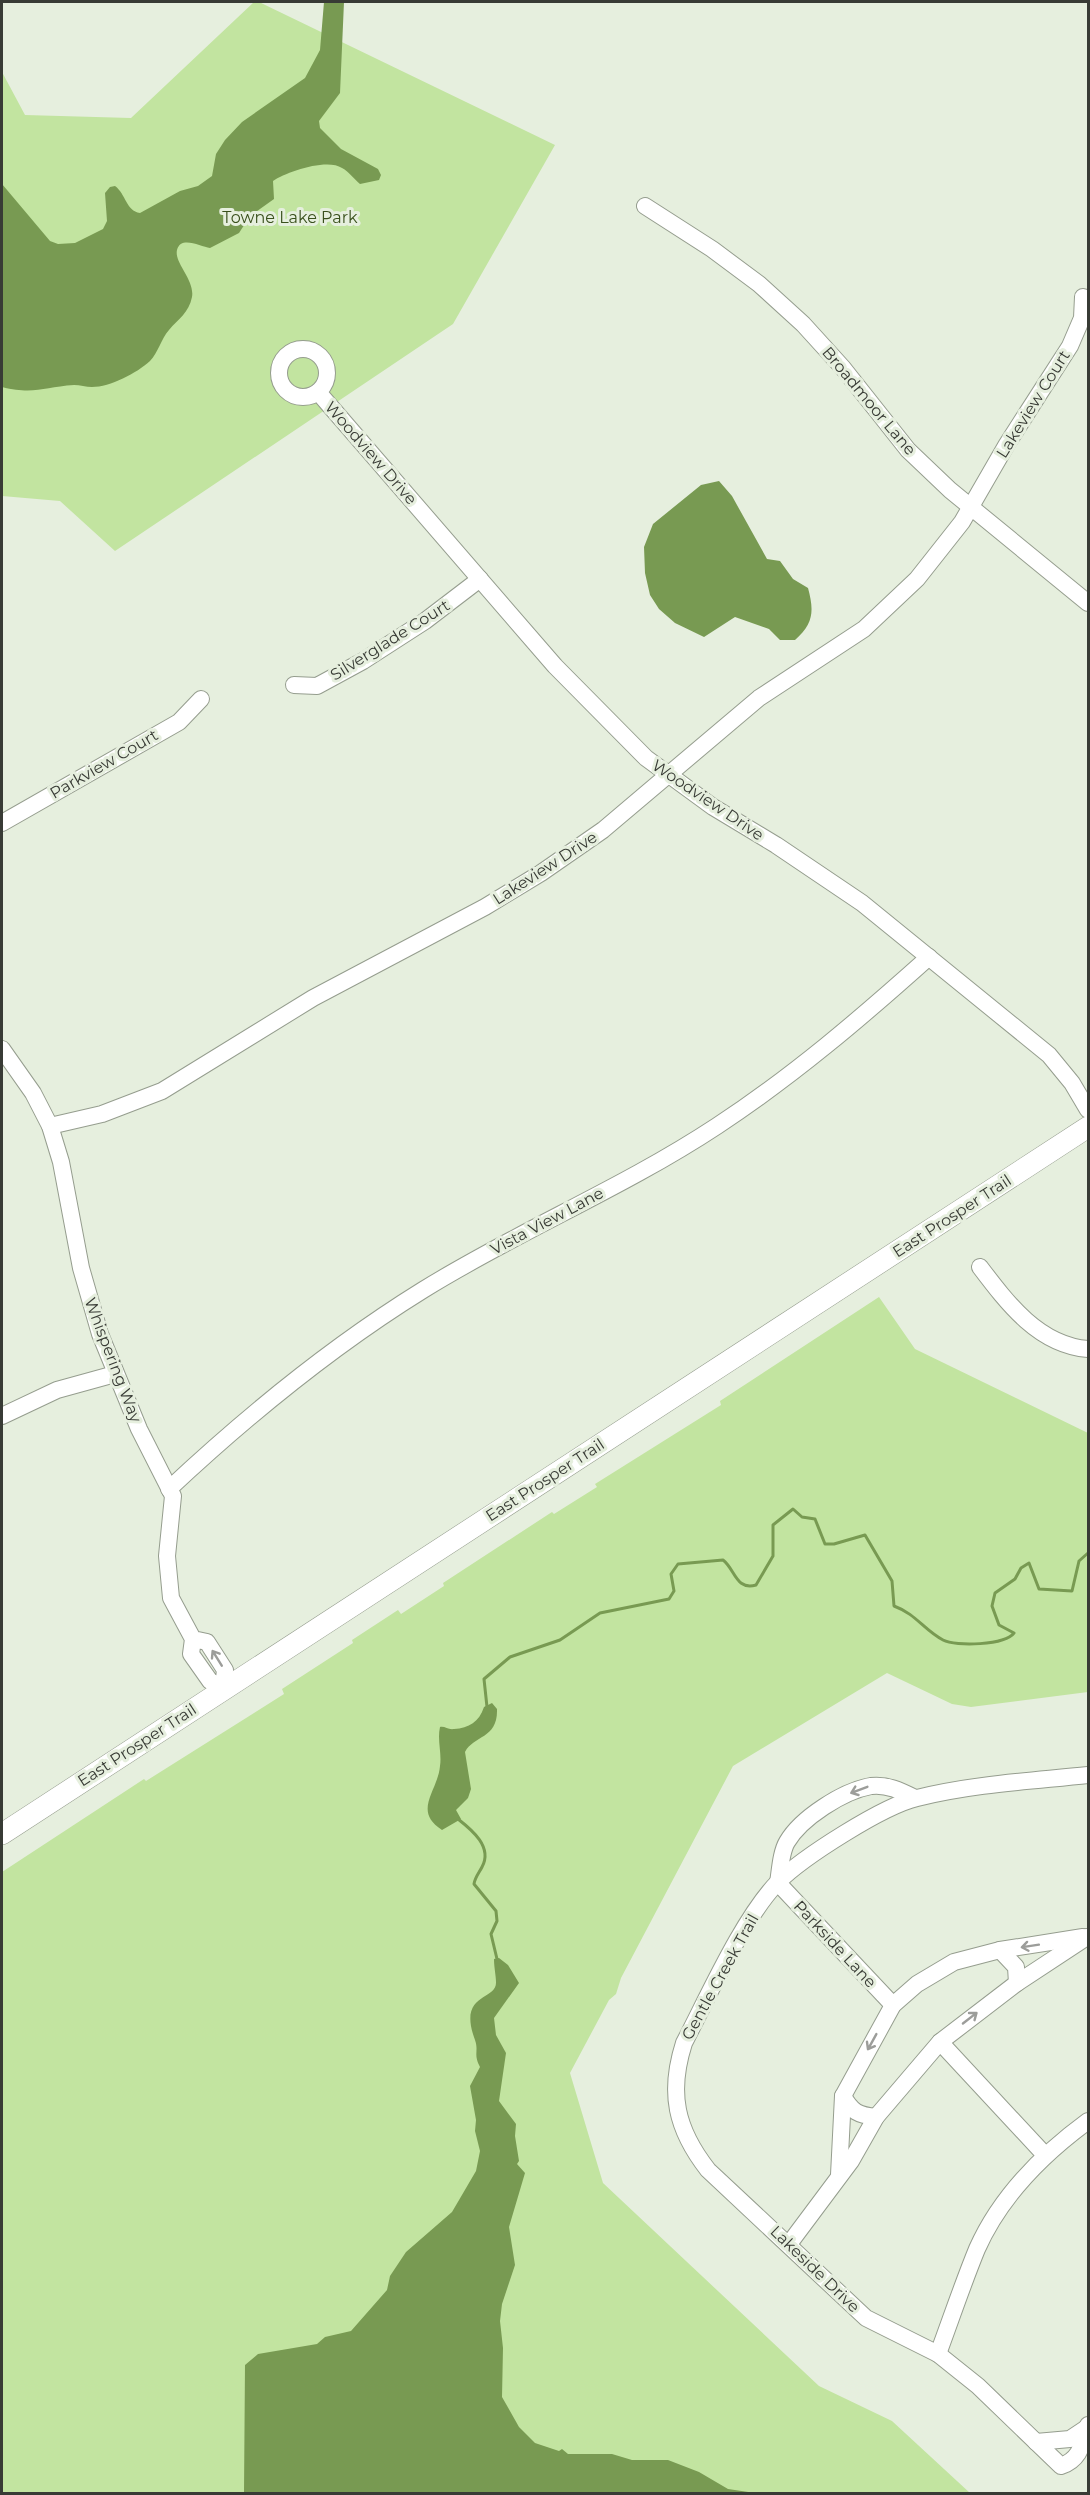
<svg xmlns="http://www.w3.org/2000/svg" width="1090" height="2495" font-family="Montserrat,sans-serif">
<style>
.green{fill:#c2e4a0}
.water{fill:#789a52}
.lines{fill:none;stroke-linecap:round;stroke-linejoin:round}
.stream{stroke:#789a52;stroke-width:3}
.minor-casing{stroke:#959d8e;stroke-width:18}
.major-casing{stroke:#959d8e;stroke-width:22}
.minor{stroke:#fff;stroke-width:16}
.major{stroke:#fff;stroke-width:21}
.oneway{stroke:#9c9d9a}
.labels{text-anchor:middle;dominant-baseline:central;stroke-width:6;stroke-linejoin:round;paint-order:stroke}
.park-label{font-size:16px;fill:#39501c;stroke:#e6efde}
.street-label{font-size:16px;fill:#383b35;stroke:#e6efde}
</style>
<rect width="100%" height="100%" fill="#e6efde"/>
<g class="green">
<path d="M 254,2 L 259,2 L 555,145 L 453,324 L 115,551 L 60,501 L 2,496 L 2,72 L 25,115 L 131,118 Z"/>
<path d="M 879,1297 L 915,1349 L 1088,1433 L 1088,1692 L 971,1707 L 952,1704 L 887,1673 L 733,1766 L 621,1978 L 616,1994 L 609,2000 L 570,2073 L 603,2183 L 819,2386 L 892,2421 L 970,2493 L 2,2493 L 2,1872 L 144,1779 L 146,1781 L 284,1694 L 282,1689 L 353,1643 L 352,1640 L 398,1610 L 401,1614 L 444,1586 L 443,1583 L 552,1512 L 554,1514 L 597,1487 L 595,1484 L 721,1405 L 720,1401 Z"/>
</g>
<g class="water">
<path d="M 324,2 L 344,2 L 340,93 L 319,121 L 320,128 L 341,149 L 378,169 L 381,175 L 379,180 L 360,184 C 354,179 348,171 342,168 C 327,158 286,172 273,181 L 274,199 L 250,216 L 239,233 L 210,248 C 201,247 181,235 177,250 C 174,263 195,280 192,297 C 189,313 178,319 169,330 C 161,339 158,353 150,361 C 137,373 110,387 92,387 C 86,387 80,385 74,385 C 44,387 34,395 2,387 L 2,184 L 50,241 L 58,244 L 75,243 L 103,229 L 107,221 L 105,193 L 110,187 L 115,186 C 126,194 126,211 140,213 L 180,191 L 198,186 L 212,176 L 216,154 L 225,140 L 242,122 L 305,78 L 320,50 Z"/>
<path d="M 719,481 L 732,496 L 767,559 L 780,561 L 793,579 L 808,588 C 814,610 814,624 795,640 L 780,640 L 769,629 L 735,617 L 704,637 L 675,623 L 659,609 L 650,595 L 645,573 L 644,547 L 653,524 L 701,485 Z"/>
<path d="M 492,1703 L 497,1709 C 498,1739 474,1735 465,1752 L 471,1789 L 468,1798 L 456,1810 L 461,1819 L 442,1830 C 412,1811 438,1791 440,1766 C 442,1753 437,1740 440,1727 C 445,1726 448,1730 454,1729 C 469,1728 479,1722 484,1707 Z"/>
<path d="M 499,1958 L 508,1965 L 519,1983 L 494,2018 L 496,2035 L 506,2053 L 499,2101 L 516,2124 L 515,2136 L 519,2161 L 517,2164 L 525,2173 L 509,2227 L 515,2265 L 502,2304 L 500,2321 L 503,2348 L 502,2397 L 519,2427 L 535,2443 L 559,2451 L 562,2449 L 568,2454 L 612,2454 L 632,2460 L 668,2460 L 699,2472 L 728,2489 L 755,2493 L 244,2493 L 245,2365 L 258,2354 L 317,2344 L 325,2337 L 351,2331 L 387,2290 L 390,2276 L 406,2252 L 452,2212 L 476,2171 L 480,2151 L 475,2131 L 476,2120 L 470,2086 L 480,2067 C 473,2054 479,2051 475,2040 C 457,1992 497,2001 496,1982 C 496,1976 494,1967 494,1959 Z"/>
</g>
<g class="lines">
<g class="stream">
<path d="M 487,1707 L 484,1679 L 510,1657 L 560,1640 L 600,1613 L 669,1599 L 674,1591 L 671,1574 L 678,1564 L 723,1560 C 735,1569 736,1591 756,1585 L 773,1556 L 773,1525 L 793,1509 L 802,1517 L 815,1519 L 825,1544 L 834,1544 L 865,1535 L 892,1581 L 894,1606 C 916,1614 924,1630 943,1640 C 956,1647 1005,1645 1014,1633 L 999,1625 L 992,1606 L 995,1593 L 1015,1579 L 1021,1568 L 1029,1563 L 1039,1589 L 1072,1591 L 1079,1561 L 1088,1553"/>
<path d="M 458,1819 C 472,1830 493,1847 482,1867 C 479,1873 475,1877 474,1884 L 496,1911 L 497,1921 L 491,1934 L 497,1959"/>
</g>
<g class="minor-casing">
<g id="minor">
<path d="M 645,206 L 712,249 L 759,284 L 803,324 L 843,368 L 908,450 L 950,490 L 1088,603"/>
<circle cx="303" cy="373" r="24"/>
<path d="M 318,392 L 555,666 L 646,758 L 713,807 L 776,845 L 862,903 L 1049,1055 L 1072,1083 L 1088,1110"/>
<path d="M 294,685 L 317,686 L 363,661 L 425,621 L 480,579"/>
<path d="M 2,823 L 179,722 L 201,699"/>
<path d="M 2,1049 L 33,1093 L 50,1126 L 61,1162 L 81,1268 L 100,1334 L 139,1429 L 173,1496 L 167,1556 L 171,1598 L 193,1639 L 191,1654 L 210,1681 L 223,1688 L 225,1670 L 207,1642 L 193,1639"/>
<path d="M 50,1126 L 102,1114 L 162,1091 L 313,998 L 485,907 L 541,873 L 603,830 L 759,698 L 864,629 L 917,579 L 962,522 L 1007,444 L 1070,346 L 1082,318 L 1083,297"/>
<path d="M 980,1267 C 1008,1304 1039,1345 1088,1349"/>
<path d="M 2,1416 L 57,1390 L 115,1374"/>
<path d="M 169,1489 C 248,1415 331,1347 423,1290 C 518,1231 623,1188 717,1126 C 793,1076 861,1018 929,957"/>
<path d="M 1088,1775 C 1032,1781 973,1784 917,1798 C 883,1806 803,1857 778,1882 C 743,1918 708,1997 684,2043 C 668,2093 676,2129 708,2170 L 866,2318 L 938,2354 L 978,2386 L 1061,2466 C 1081,2459 1082,2444 1088,2425"/>
<path d="M 778,1883 C 780,1870 781,1852 787,1842 C 801,1818 843,1791 871,1786 C 887,1784 901,1791 915,1798"/>
<path d="M 778,1883 L 893,2005"/>
<path d="M 1000,1950 L 1016,1967 L 1017,1983"/>
<path d="M 940,2042 L 1045,2155"/>
<path d="M 843,2096 C 852,2112 858,2115 876,2117"/>
<path d="M 839,2175 L 843,2096 L 893,2005 L 917,1984 L 954,1962 L 1000,1950 L 1083,1937"/>
<path d="M 789,2244 L 851,2161 L 876,2117 L 940,2042 L 1017,1983 L 1087,1937"/>
<path d="M 938,2354 C 951,2319 963,2283 977,2249 C 1000,2197 1043,2154 1088,2121"/>
<path d="M 1036,2442 L 1070,2439 L 1088,2427"/>
</g>
</g>
<g class="major-casing">
<path id="major" d="M 2,1834 L 1088,1127"/>
</g>
<use href="#minor" class="minor"/>
<use href="#major" class="major"/>
</g>
<defs><path id="oneway-shaft" d="M-6 0H5M1.5-3L5.5 0L1.5 3" fill="none" stroke-width="1.6" stroke-linecap="round" stroke-linejoin="round" transform="scale(1.5)"/></defs>
<g class="oneway">
<use href="#oneway-shaft" transform="translate(217 1658) rotate(-122)"/>
<use href="#oneway-shaft" transform="translate(859 1790) rotate(159)"/>
<use href="#oneway-shaft" transform="translate(1030 1946) rotate(171)"/>
<use href="#oneway-shaft" transform="translate(970 2018) rotate(-38)"/>
<use href="#oneway-shaft" transform="translate(872 2042) rotate(119)"/>
</g>
<g class="labels">
<g class="park-label">
<text x="290" y="217">Towne Lake Park</text>
</g>
<g class="street-label">
<text transform="translate(869 401) rotate(50)">Broadmoor Lane</text>
<text transform="translate(1033 404) rotate(-58)">Lakeview Court</text>
<text transform="translate(371 453) rotate(49)">Woodview Drive</text>
<text transform="translate(390 640) rotate(-32)">Silverglade Court</text>
<text transform="translate(104 764) rotate(-30)">Parkview Court</text>
<text transform="translate(708 800) rotate(34)">Woodview Drive</text>
<text transform="translate(545 868) rotate(-33)">Lakeview Drive</text>
<text transform="translate(952 1216) rotate(-33)">East Prosper Trail</text>
<text transform="translate(547 1221) rotate(-28)">Vista View Lane</text>
<text transform="translate(113 1360) rotate(69)">Whispering Way</text>
<text transform="translate(545 1480) rotate(-33)">East Prosper Trail</text>
<text transform="translate(137 1745) rotate(-33)">East Prosper Trail</text>
<text transform="translate(835 1944) rotate(47)">Parkside Lane</text>
<text transform="translate(720 1977) rotate(-61)">Gentle Creek Trail</text>
<text transform="translate(815 2269) rotate(44)">Lakeside Drive</text>
</g>
</g>
<rect width="1090" height="2495" fill="none" stroke="#383b35" stroke-width="6"/>
</svg>
